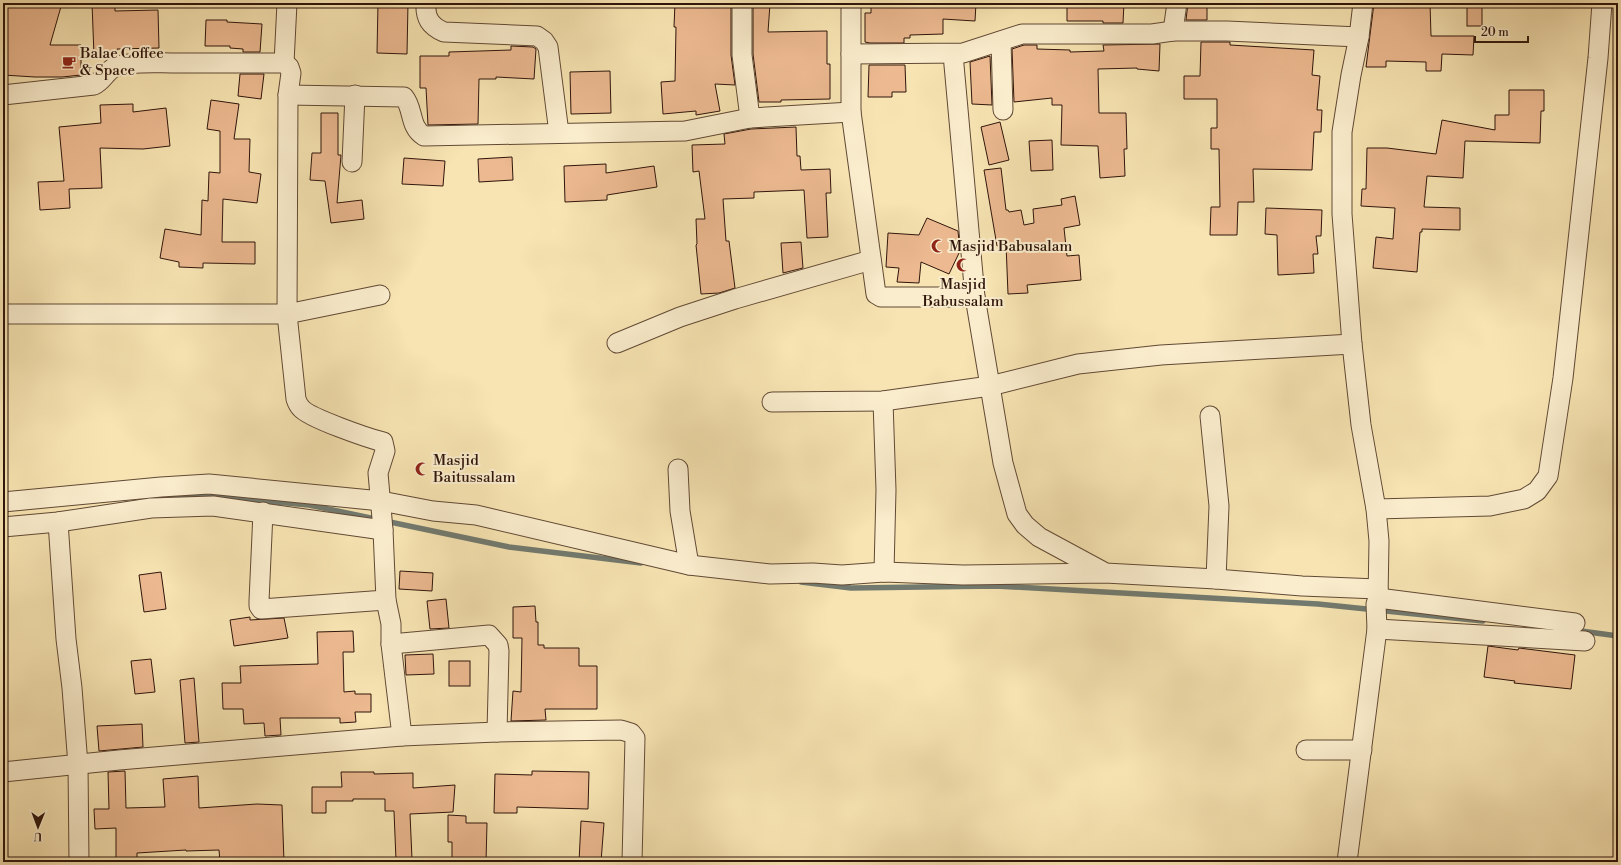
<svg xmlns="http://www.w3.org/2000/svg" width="1621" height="865" font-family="'Libre Bodoni',serif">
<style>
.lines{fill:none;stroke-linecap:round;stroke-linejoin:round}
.stream{stroke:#727a6f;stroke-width:5.5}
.building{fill:#ecb990;stroke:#2f150b}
.minor-casing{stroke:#614935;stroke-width:21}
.minor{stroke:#faedcd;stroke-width:19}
.labels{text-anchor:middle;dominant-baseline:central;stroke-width:4;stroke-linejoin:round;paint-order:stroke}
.poi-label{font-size:15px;fill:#2f150b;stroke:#faedcd;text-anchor:start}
</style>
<rect width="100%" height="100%" fill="#f7e4b2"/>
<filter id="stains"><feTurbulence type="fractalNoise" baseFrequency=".005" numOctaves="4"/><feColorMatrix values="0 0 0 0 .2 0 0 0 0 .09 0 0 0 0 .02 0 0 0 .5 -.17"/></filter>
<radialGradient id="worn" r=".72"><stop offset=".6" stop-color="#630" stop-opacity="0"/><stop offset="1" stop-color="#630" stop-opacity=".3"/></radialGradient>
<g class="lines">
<g class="stream">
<path d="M 154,497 L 220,497 L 309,505 L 509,547 L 641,563"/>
<path d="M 801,582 L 851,588 L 996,586 L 1318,604 L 1483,621"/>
<path d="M 1581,631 L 1618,636"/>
</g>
</g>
<g class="building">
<path d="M 3,3 L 62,3 L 50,45 L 81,45 L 81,75 L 62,77 L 35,77 L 3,75 Z"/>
<path d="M 92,3 L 115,3 L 115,11 L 158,10 L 159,48 L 117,49 L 118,55 L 94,56 Z"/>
<path d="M 378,3 L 408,3 L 407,54 L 377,53 Z"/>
<path d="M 675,3 L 731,3 L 731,55 L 735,85 L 715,84 L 720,111 L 696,115 L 696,111 L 663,114 L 661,82 L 675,81 L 676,27 L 674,27 Z"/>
<path d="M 753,3 L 770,4 L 768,32 L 827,31 L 827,64 L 830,64 L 830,99 L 781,100 L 781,102 L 759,102 L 753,54 Z"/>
<path d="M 871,3 L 976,3 L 975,21 L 943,19 L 943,34 L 910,35 L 910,38 L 904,38 L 904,43 L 870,43 L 865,42 L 865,13 L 871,13 Z"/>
<path d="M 1067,3 L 1124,3 L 1123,23 L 1103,23 L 1103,21 L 1067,21 Z"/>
<path d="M 1188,3 L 1207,3 L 1207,20 L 1186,20 Z"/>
<path d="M 1374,3 L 1430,3 L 1431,36 L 1474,36 L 1473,55 L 1442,54 L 1441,71 L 1426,71 L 1426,62 L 1386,61 L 1386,67 L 1366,67 Z"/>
<rect x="1467" y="3" width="15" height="23"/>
<path d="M 206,20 L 227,20 L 227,22 L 262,24 L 260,52 L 243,52 L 243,49 L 230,48 L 230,46 L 205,46 Z"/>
<path d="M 1201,42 L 1230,42 L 1230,45 L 1314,50 L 1312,75 L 1320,76 L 1317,110 L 1322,110 L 1321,132 L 1314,132 L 1312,170 L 1253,169 L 1254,202 L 1238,202 L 1237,235 L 1210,235 L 1211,207 L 1220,207 L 1219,149 L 1211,149 L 1211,128 L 1217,128 L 1217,99 L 1184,99 L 1184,76 L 1200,76 Z"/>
<path d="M 1160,44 L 1159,71 L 1137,69 L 1137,68 L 1098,69 L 1099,113 L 1126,113 L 1127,149 L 1124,149 L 1125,176 L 1100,178 L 1098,146 L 1061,145 L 1062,105 L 1052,105 L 1052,98 L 1014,102 L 1012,49 L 1024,45 L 1037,45 L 1037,49 L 1070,50 L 1070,52 L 1104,51 L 1103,45 Z"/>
<path d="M 511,46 L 533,47 L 536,49 L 534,79 L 496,77 L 496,79 L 479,79 L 478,124 L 428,125 L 426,88 L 420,88 L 420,56 L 449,56 L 449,52 L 511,50 Z"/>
<path d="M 990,56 L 992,105 L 972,104 L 970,62 Z"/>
<path d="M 869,65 L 905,65 L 906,92 L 892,92 L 892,97 L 868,97 Z"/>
<path d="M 610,71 L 611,113 L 571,114 L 570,72 Z"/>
<path d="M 240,74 L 264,74 L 261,99 L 238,96 Z"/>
<path d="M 1509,90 L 1544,90 L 1544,111 L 1541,111 L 1540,143 L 1465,141 L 1463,178 L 1427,176 L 1424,207 L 1460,208 L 1460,230 L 1422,229 L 1422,232 L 1420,232 L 1417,272 L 1373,268 L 1376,237 L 1393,239 L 1395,208 L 1361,206 L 1362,189 L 1366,189 L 1367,148 L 1387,148 L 1436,154 L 1442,120 L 1495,130 L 1495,115 L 1509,115 Z"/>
<path d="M 211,100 L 239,104 L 234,139 L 250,139 L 249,172 L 261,174 L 257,203 L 223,199 L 222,242 L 255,242 L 255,264 L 203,263 L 203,268 L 179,267 L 179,262 L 160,258 L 165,229 L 201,235 L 202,200 L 208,201 L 209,172 L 220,173 L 220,131 L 207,129 Z"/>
<path d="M 133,104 L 133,112 L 166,108 L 170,146 L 143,149 L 100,148 L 102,188 L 69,189 L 70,208 L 40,210 L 38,182 L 64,181 L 59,127 L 101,123 L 100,105 Z"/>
<path d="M 321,113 L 338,113 L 338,155 L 341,155 L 337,203 L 362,200 L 364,219 L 331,223 L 325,181 L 310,180 L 312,153 L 321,153 Z"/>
<path d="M 1000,122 L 1009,160 L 989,165 L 981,127 Z"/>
<path d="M 796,127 L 797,156 L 800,156 L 801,170 L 830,169 L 831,193 L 826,193 L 828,237 L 807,238 L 804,190 L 754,192 L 754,198 L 723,199 L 726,241 L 729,241 L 735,288 L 719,293 L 701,294 L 696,245 L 697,244 L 696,219 L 705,219 L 699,171 L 693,172 L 692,145 L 725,144 L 724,134 L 751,129 Z"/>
<path d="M 1052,140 L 1053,170 L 1031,171 L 1029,141 Z"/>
<path d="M 512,157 L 513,180 L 479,182 L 478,159 Z"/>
<path d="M 404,158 L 445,161 L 443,186 L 402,184 Z"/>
<path d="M 606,164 L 606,173 L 654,166 L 657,187 L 607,195 L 607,200 L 565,202 L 564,166 Z"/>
<path d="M 1001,168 L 1006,210 L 1008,210 L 1009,212 L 1021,210 L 1024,225 L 1034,223 L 1033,209 L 1062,205 L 1061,199 L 1075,196 L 1080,225 L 1064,228 L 1067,256 L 1079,255 L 1081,280 L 1027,285 L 1028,293 L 1008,294 L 1006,244 L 997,246 L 984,170 Z"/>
<path d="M 1266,208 L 1322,210 L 1321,236 L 1316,236 L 1318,254 L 1313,254 L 1314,273 L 1278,275 L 1277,235 L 1265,234 Z"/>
<path d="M 927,218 L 958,231 L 960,251 L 949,274 L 921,262 L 919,283 L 897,282 L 899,268 L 886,267 L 888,233 L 919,235 Z"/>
<path d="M 801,242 L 803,268 L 783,273 L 781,243 Z"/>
<path d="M 400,571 L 433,573 L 432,591 L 399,589 Z"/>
<path d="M 161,572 L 166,609 L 144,612 L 139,575 Z"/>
<path d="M 446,599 L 449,628 L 430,629 L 427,601 Z"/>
<path d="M 535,606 L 536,622 L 538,622 L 538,645 L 544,645 L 544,648 L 579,648 L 579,666 L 597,666 L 597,709 L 545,709 L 546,720 L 511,721 L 513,691 L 521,692 L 522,638 L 513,638 L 513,607 Z"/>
<path d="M 250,617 L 250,620 L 284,618 L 288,638 L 234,646 L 230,620 Z"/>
<path d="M 353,631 L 354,652 L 343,652 L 344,692 L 355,691 L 355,694 L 371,694 L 371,712 L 355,712 L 356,722 L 340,723 L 340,718 L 280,718 L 281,735 L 265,736 L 264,723 L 244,724 L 243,709 L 223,709 L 222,683 L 241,683 L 240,666 L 318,664 L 317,632 Z"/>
<path d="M 1488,646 L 1518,650 L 1519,648 L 1575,655 L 1571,689 L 1514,683 L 1515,681 L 1484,677 Z"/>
<path d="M 433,654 L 434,674 L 406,675 L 405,655 Z"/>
<path d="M 151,659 L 155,692 L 135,694 L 131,661 Z"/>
<rect x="449" y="661" width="21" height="25"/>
<path d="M 194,678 L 199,742 L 185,743 L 180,680 Z"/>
<path d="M 142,724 L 143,747 L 99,751 L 97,726 Z"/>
<path d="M 125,771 L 126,808 L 165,807 L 163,779 L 198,776 L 199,808 L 257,804 L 282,805 L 284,862 L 220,862 L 219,850 L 186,851 L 186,850 L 137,853 L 137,862 L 116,862 L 116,828 L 95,829 L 94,809 L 109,809 L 108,772 Z"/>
<path d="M 532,771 L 589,772 L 588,809 L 517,807 L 517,813 L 494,813 L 495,774 L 532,775 Z"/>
<path d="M 341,772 L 374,772 L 374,774 L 413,773 L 413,788 L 455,785 L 453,812 L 410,814 L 412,859 L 396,860 L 394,811 L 385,811 L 385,799 L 353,799 L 353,801 L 326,801 L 326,813 L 312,813 L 312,787 L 342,787 Z"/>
<path d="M 448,815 L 466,816 L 466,823 L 487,823 L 486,862 L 452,862 L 452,842 L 448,842 Z"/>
<path d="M 581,821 L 604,823 L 601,862 L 579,862 Z"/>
</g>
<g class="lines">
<g class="minor-casing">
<g id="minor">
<path d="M 426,3 C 425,18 430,26 444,32 L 537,36 L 544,41 L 548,47 L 559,133"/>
<path d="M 742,3 L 742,55 L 750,118"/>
<path d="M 851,3 L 851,112 L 876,294 L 881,297 L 975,297 L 1003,463 L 1017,514 L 1025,525 L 1039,537 L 1102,571"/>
<path d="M 1173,31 L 1177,3"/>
<path d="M 1001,41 L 1003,110"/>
<path d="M 851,54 L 963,53 L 1022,34 L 1152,34 L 1173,31 L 1227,31 L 1359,37"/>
<path d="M 953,54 L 975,297"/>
<path d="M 284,63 L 287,3"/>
<path d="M 3,95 L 94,85 C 103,81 106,71 115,67 C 130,61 157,63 173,63 C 206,63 239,63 273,63 L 284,63 L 289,67 L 291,73 L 288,95 L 287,314 L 296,399 C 297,402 299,406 301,408 C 309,418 368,438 383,442 L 385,451 L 378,473 L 383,530 L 386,600 L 391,624 L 391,644 L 402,736"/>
<path d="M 288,95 L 404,97 C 414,109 409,127 424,136 L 685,131 L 750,118 L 851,112"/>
<path d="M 352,162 L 355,95"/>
<path d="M 3,314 L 287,314 L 380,295"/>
<path d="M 617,343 L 680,317 L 735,299 L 871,260"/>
<path d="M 883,401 L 886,490 L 884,572"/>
<path d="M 772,402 L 883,401 L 990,386 L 1078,364 L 1161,355 L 1352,344"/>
<path d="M 1210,416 L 1219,506 L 1216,579"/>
<path d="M 678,469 L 680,511 L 689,565"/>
<path d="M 3,502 L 161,487 L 209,484 L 381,501 L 433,511 L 476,515 L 689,565 L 770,574 L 813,573 L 842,575 L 884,572 L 963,575 L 1105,573 L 1216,579 L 1302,586 L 1378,589"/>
<path d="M 1376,509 L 1490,506 L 1524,499 L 1537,491 L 1548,476 L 1563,378 L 1598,58 L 1602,3"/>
<path d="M 263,512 L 259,601 L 259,606 L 261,609 L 386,600"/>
<path d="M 58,522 L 66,639 L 72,688 L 78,765 L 79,862"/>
<path d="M 3,527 L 58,522 L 151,508 L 213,506 L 383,530"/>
<path d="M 1378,598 L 1575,623"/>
<path d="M 1377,629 L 1585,641"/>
<path d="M 391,644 L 489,635 L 498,645 L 499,651 L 497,732"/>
<path d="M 1306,750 L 1362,750"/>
<path d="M 3,772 L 119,760 L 402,736 L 497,732 L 621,730 L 631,733 L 635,738 L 632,862"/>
<path d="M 1347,862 L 1377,629 L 1376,604 L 1378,598 L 1379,541 L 1376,509 L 1361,425 L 1352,344 L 1342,214 L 1342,132 L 1351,75 L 1359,37 L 1363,3"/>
</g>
</g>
<use href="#minor" class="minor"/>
</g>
<defs>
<g id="cafe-bare" transform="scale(1.08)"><path d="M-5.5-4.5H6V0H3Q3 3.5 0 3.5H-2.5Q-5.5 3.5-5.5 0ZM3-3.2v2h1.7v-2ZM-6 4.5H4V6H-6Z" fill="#8f2418" stroke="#faedcd" stroke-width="2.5" paint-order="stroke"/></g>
<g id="mosque-bare" transform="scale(1.08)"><path d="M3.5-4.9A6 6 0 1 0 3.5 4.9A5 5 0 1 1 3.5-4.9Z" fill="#8f2418" stroke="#faedcd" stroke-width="2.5" paint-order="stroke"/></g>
</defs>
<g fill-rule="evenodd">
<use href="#cafe-bare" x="69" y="62"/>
<use href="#mosque-bare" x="938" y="246"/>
<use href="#mosque-bare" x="963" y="265"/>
<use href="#mosque-bare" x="422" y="469"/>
</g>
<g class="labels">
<g class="poi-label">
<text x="80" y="53">Balae Coffee<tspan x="80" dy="17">&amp; Space</tspan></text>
<text x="949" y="246">Masjid Babusalam</text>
<text x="963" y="284" text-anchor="middle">Masjid<tspan x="963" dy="17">Babussalam</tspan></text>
<text x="433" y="460">Masjid<tspan x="433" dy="17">Baitussalam</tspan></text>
</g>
</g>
<rect width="1621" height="865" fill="none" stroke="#f7e4b2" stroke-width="16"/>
<rect x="4" y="4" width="1613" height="857" fill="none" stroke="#2f150b" stroke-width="2"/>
<rect x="8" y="8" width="1605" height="849" fill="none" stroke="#2f150b"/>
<g transform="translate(38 827) rotate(181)" stroke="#faedcd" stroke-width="3" paint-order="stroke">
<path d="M0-3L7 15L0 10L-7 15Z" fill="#2f150b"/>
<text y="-6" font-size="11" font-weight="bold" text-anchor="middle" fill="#2f150b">U</text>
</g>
<path d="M1475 36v6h53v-6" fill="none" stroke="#2f150b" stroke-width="2"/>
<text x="1481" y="36" font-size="12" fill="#2f150b" stroke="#faedcd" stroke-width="3" paint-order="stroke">20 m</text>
<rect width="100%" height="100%" filter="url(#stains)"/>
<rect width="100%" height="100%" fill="url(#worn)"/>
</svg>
